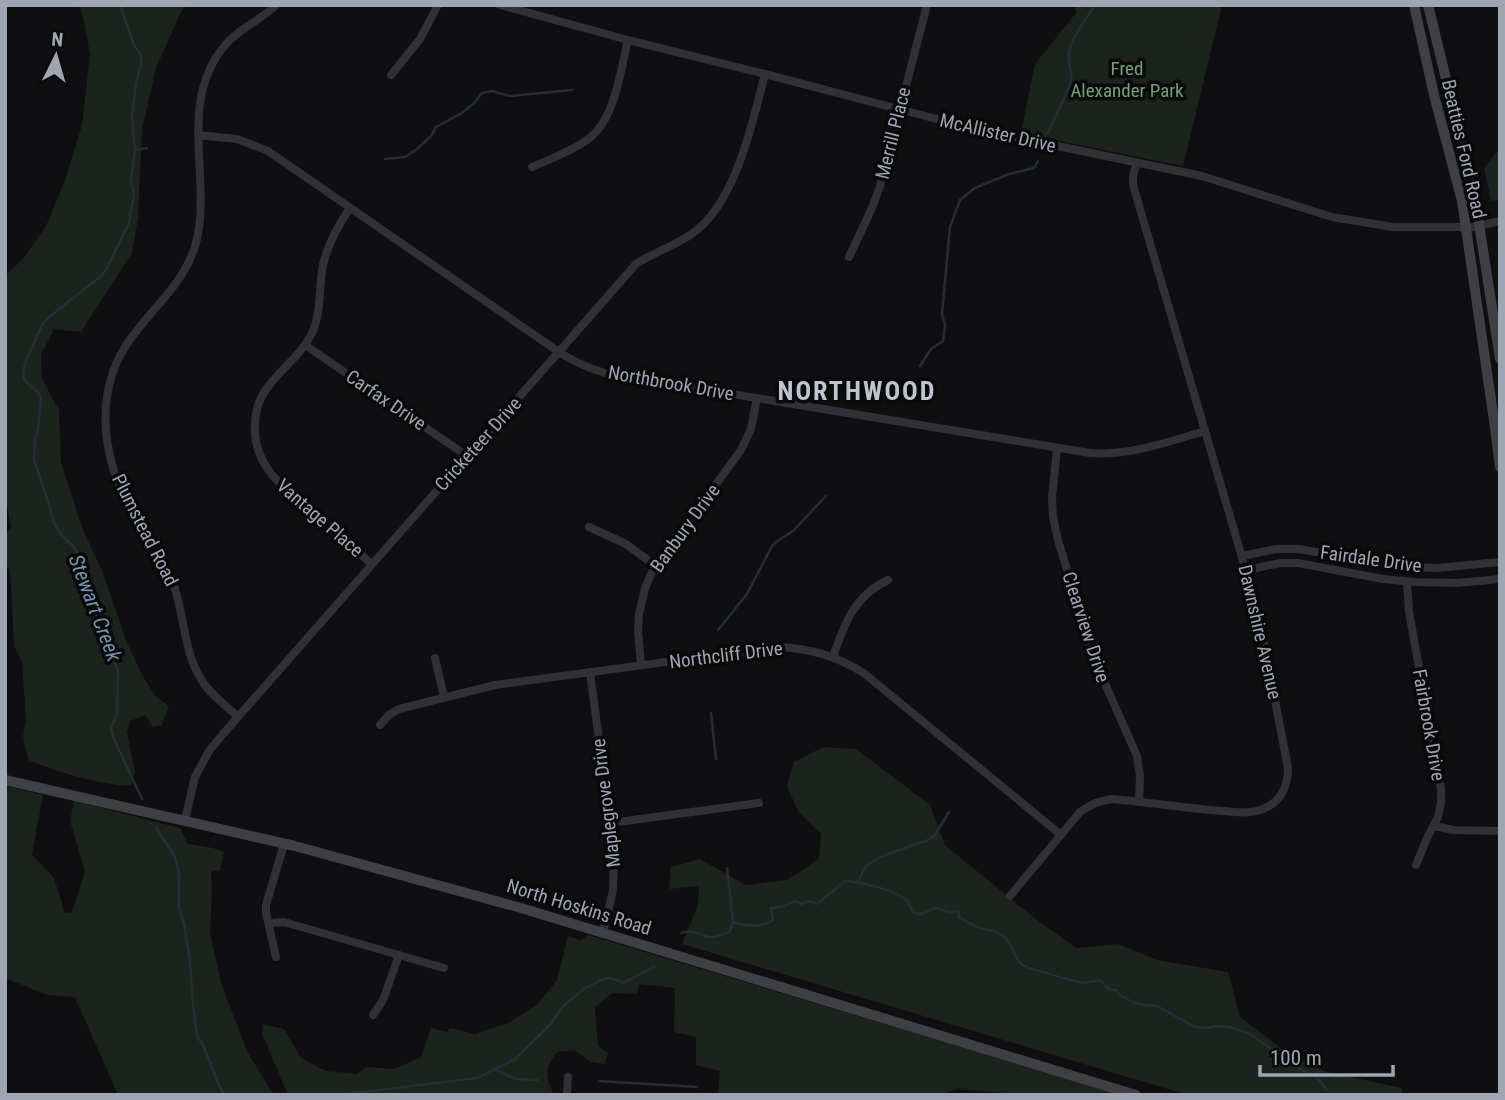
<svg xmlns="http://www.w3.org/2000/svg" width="1505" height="1100" font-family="'Roboto Condensed',sans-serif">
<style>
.green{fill:#1b231c}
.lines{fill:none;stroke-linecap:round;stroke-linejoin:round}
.stream{stroke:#252e35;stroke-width:2.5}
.street{stroke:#303136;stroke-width:8}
.secondary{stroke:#3e4046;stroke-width:10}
.labels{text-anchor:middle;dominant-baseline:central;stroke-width:7;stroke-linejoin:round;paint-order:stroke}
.park-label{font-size:19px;fill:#74a077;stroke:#0a0a0b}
.street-label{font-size:19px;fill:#9fa5b3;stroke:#0a0a0b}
.water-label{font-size:21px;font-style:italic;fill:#7293b2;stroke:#0a0a0b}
.district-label{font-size:26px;font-weight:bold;letter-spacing:2px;fill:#c0c4cf;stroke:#0a0a0b}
</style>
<rect width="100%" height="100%" fill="#0f0f11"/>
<g class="green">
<path d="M 78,5 L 187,5 L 182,10 L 156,68 L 142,130 L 138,218 L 132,253 L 81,332 L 54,329 L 41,355 L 42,379 L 59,410 L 61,462 L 81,525 L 103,573 L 126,640 L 142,675 L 155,696 L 169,706 L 162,725 L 152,727 L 146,715 L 130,721 L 127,732 L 135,772 L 131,786 C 97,784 60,773 28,760 L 23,736 L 26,721 L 22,661 L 14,646 L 10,569 L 5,567 L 5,535 L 11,528 L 5,493 L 5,276 L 23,259 L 46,226 L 65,180 L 82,125 L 90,54 L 82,12 Z"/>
<path d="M 1074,5 L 1222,5 L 1183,166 L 1021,133 L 1035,64 L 1076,13 Z"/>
<path d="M 1500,151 L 1500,200 L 1491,201 L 1484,168 L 1496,153 Z"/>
<path d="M 823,747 L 856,749 L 930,805 L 945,845 L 1028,913 L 1076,948 L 1118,944 L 1157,960 L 1228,972 L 1240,1017 L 1289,1054 L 1327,1072 L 1402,1088 L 1402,1095 L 1188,1095 L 682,944 L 698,905 L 699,886 L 669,889 L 671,867 L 700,859 L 746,885 L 787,880 L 819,859 L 821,834 L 798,811 L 787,786 L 794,762 Z"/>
<path d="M 5,786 L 43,795 L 32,855 L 54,878 L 65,913 L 72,912 L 85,871 L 70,821 L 74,801 L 180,828 L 188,844 L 213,848 L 224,852 L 220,870 L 211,871 L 212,887 L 210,934 L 222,986 L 248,1053 L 274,1095 L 118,1095 L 75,997 L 47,995 L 5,978 Z"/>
<path d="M 588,935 L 1122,1095 L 1028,1095 L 957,1089 L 938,1095 L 718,1095 L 720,1071 L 696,1065 L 696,1037 L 674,1032 L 675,988 L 639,984 L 637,994 L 612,993 L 595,1007 L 598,1046 L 608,1053 L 605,1064 L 591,1062 L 574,1050 L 557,1052 C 544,1071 545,1074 554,1095 L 288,1095 L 263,1036 L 262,1024 L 284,1029 L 301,1058 L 326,1071 L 357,1074 L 366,1067 L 394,1069 L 421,1057 L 431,1028 L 447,1032 L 450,1028 L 475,1034 L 508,1023 L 538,1004 L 557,980 L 568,936 L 580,940 Z"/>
</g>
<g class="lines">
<g class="stream">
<path d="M 120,5 L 134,45 L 141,55 L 141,64 L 136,83 L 132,117 L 135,150 L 131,181 L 134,194 L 129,223 L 106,270 L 101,276 L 48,318 L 42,325 L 25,363 L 23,375 L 25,381 L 38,392 L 41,399 L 38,428 L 35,439 L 34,460 L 49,505 L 54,523 L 60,533 L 75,548 L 78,555 L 82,564 L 81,571 L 84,581 L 96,610 L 104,640 L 118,670 L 117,714 L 111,728 L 113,737 L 142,799"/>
<path d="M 1048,133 L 1071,83 C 1073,73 1068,65 1069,55 C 1069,40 1087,18 1095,5"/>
<path d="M 135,150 L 147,148"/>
<path d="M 385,159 L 405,157 L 417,149 L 431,136 L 436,127 L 462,113 L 474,103 L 482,93 L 492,91 L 510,96 L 572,90"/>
<path d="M 920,366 L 931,349 L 943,341 L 945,325 L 942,314 L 950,227 L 960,200 L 975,188 L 1009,174 L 1034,168 L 1038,161"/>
<path d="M 718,630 L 747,594 L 772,546 L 776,542 L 793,531 L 826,496"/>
<path d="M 711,713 L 716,759"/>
<path d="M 156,828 L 175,857 L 179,874 L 179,907 L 184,924 L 190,962 L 193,1005 L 197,1036 L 203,1045 L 218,1083 L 224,1095"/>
<path d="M 858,882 C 861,877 862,871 866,867 C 878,854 911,847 928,840 L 935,835 L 949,812"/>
<path d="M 733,922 C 746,926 762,928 773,920 L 771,908 L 785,906 L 795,901 L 802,904 L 809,901 L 817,904 L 845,881 C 859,882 899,890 908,902 C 910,905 911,909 913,912 L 919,914 L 924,913 L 936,908 L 949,912 L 958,911 L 960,918 C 966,921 973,926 980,928 C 987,930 993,930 1000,934 C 1014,942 1013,958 1022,965 C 1028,968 1078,983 1085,983 C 1090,982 1094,980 1101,981 L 1110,990 L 1116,990 L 1121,996 L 1133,1002 L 1144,1005 L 1157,1006 L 1195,1027 L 1207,1028 L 1218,1026 L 1230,1027 L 1250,1034 L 1300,1069 L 1316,1077 L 1327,1090"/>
<path d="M 681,933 C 702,926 702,947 730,931 L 733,922 L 727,868"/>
<path d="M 495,1070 L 516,1079 L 538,1080"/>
<path d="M 599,1081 L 697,1087"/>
<path d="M 339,1095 L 477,1078 L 515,1059 L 551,1024 L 563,1006 L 585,988 L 603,979 L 611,978 L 623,983 L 654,967"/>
</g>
<g class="street">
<path d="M 500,5 L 628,40 L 765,74 L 971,128 L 1202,176 L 1332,217 L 1393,227 L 1459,227 L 1465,229 L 1500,221"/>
<path d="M 391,75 L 420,39 L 438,5"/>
<path d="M 198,135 L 237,139 L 268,151 L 559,352 C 574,362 588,368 605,373 L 1090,453 C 1130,456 1167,442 1205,431"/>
<path d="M 532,167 C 550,159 570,152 587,140 C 615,121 620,72 628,40"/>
<path d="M 350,208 C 337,227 326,247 322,270 C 319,292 321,313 312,333 C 300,358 275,372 262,396 C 257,405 255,416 255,426 C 253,468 287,490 315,515 C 334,532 353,548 372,564"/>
<path d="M 849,257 L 872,208 L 880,186 L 927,5"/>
<path d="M 305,345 L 467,456"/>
<path d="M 1057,448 L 1052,498 L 1053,517 L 1058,540 L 1095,661 L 1137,756 L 1140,777 L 1139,802"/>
<path d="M 589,527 L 626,544 L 656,566"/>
<path d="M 1242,556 L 1276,549 L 1298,549 L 1408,567 L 1437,568 L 1500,562"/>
<path d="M 1247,570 L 1280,563 L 1298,563 L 1383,579 L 1414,582 L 1458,583 L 1500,579"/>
<path d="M 1407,582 L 1409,612 L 1441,789 L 1441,803 L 1438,817 L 1427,838 L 1416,865"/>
<path d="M 833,657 C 844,624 855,595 888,580"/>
<path d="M 435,658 L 444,697"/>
<path d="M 641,665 L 638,631 L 639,614 L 645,588 L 652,572 L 741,450 L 751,429 L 757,398"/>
<path d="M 590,672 L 614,853 L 613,891 L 603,932"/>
<path d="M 238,717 C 226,705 209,694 201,679 C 182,649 185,610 171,578 C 160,552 142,530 128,505 C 107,465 98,415 113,372 C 130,321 185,293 197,239 C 211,173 177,101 226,44 C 240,28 261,20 276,5"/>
<path d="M 380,725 L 389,715 L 399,709 L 495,685 L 777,647 C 809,648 838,656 865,674 L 1061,835"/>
<path d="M 185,820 L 195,777 L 209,751 L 223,734 L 636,264 C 654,252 675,246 693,233 C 736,202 752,124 765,74"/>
<path d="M 610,823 L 759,803"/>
<path d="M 1434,826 L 1453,830 L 1500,831"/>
<path d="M 1010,896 L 1080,812 C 1091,804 1099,801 1112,799 C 1145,802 1178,807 1211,810 C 1226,811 1246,815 1260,810 C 1280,804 1288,787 1288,768 L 1258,612 L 1133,185 L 1133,176 L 1137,163"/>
<path d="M 269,923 L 284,922 L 444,968"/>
<path d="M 276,957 L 266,913 L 266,905 L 284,844"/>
<path d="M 373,1015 L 383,1000 L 399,955"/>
<path d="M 567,1095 L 568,1077"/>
</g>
<g class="secondary">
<path d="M 1414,5 L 1434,95 L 1462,201 L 1494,420 L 1500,467"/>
<path d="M 1428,5 L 1475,198 L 1500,359"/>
<path d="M 5,780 L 295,846 L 521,908 L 1136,1095"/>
</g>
</g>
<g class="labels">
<g class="park-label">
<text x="1127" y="68">Fred<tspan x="1127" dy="22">Alexander Park</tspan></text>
</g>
<g class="street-label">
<text transform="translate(893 133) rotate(-76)">Merrill Place</text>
<text transform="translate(998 133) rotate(13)">McAllister Drive</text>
<text transform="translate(1464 149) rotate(77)">Beatties Ford Road</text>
<text transform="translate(671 383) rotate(10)">Northbrook Drive</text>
<text transform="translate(386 400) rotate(34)">Carfax Drive</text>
<text transform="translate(478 444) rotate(-48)">Cricketeer Drive</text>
<text transform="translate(320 518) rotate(41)">Vantage Place</text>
<text transform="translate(685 528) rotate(-54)">Banbury Drive</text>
<text transform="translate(145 530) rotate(63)">Plumstead Road</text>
<text transform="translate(1371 559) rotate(8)">Fairdale Drive</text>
<text transform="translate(1086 627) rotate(72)">Clearview Drive</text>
<text transform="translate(1260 632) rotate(77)">Dawnshire Avenue</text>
<text transform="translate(726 655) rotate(-7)">Northcliff Drive</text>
<text transform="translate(1429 725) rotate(80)">Fairbrook Drive</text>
<text transform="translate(606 803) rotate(-97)">Maplegrove Drive</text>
<text transform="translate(579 907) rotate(17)">North Hoskins Road</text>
</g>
<g class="water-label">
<text transform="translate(95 608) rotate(69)">Stewart Creek</text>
</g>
<g class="district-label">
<text x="857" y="391">NORTHWOOD</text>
</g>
</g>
<rect width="1505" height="1100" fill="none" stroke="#9fa5b3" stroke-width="14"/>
<g transform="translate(56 56) rotate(5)" stroke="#0a0a0b" stroke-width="5" paint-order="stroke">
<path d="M0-5L12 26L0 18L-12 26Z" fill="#9fa5b3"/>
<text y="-10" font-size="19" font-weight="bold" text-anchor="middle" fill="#9fa5b3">N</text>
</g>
<path d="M1260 1065v10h133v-10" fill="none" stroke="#9fa5b3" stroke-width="3.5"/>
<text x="1270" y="1065" font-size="21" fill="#9fa5b3" stroke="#0a0a0b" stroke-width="5" paint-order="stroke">100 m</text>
</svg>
